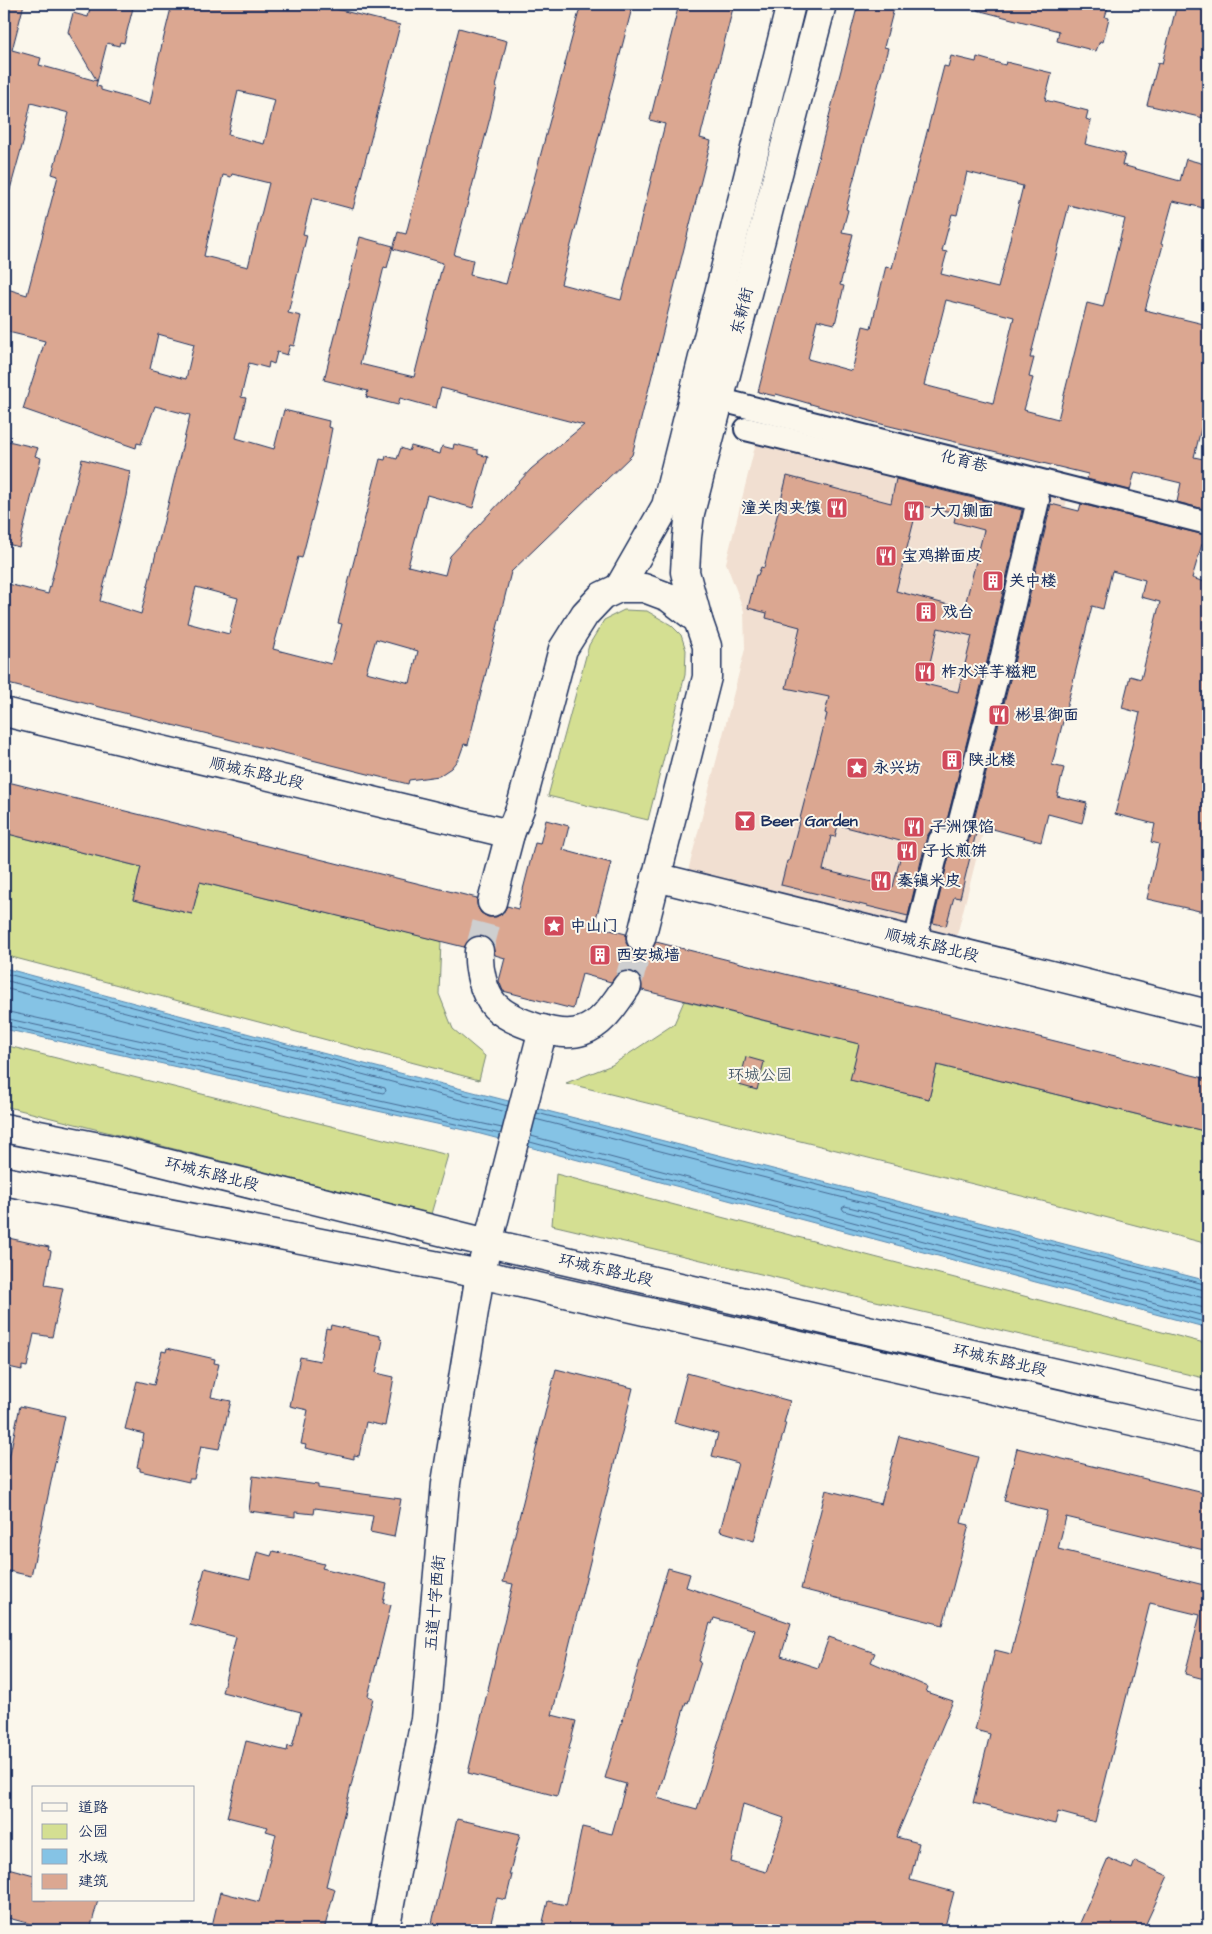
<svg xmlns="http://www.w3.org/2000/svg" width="1212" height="1934" font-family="'Architects Daughter','LXGW WenKai TC',sans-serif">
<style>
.built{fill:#f1dfd1}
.green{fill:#d4df92;stroke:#788778}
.water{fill:#85c3e5;stroke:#5b88af}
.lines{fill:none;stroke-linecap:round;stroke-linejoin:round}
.shore{stroke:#456a94;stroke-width:1}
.building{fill:#dba791;stroke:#1b2f5e;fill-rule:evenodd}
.secondary-tunnel{stroke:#cecfd0;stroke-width:28;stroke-dasharray:28 14;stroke-linecap:butt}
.street-casing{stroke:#1b2f5e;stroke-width:26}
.secondary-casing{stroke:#1b2f5e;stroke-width:31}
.primary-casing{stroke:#1b2f5e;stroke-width:31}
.street{stroke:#fbf7ec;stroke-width:22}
.secondary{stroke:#fbf7ec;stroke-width:28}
.primary{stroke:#fbf7ec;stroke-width:28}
.labels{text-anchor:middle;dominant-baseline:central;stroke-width:4;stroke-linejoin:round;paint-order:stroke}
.street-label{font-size:16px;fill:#1b2f5e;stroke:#fbf7ec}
.poi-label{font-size:16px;font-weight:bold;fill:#1b2f5e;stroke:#fbf7ec;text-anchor:start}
.park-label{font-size:16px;fill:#495b6b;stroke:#fbf7ec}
</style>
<rect width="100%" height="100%" fill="#fbf7ec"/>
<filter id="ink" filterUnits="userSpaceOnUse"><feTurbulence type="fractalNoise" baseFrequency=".02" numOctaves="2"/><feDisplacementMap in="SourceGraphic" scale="10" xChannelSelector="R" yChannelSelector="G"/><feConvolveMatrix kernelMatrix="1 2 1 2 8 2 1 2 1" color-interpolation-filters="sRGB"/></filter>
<g filter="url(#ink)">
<path class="built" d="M 762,418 L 1068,496 L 956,939 L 688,871 L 745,649 L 744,611 L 726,563 Z"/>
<g class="green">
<path d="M 624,610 L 647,611 L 671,625 L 681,635 L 686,650 L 685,675 L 648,820 L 548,796 L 589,645 L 604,620 Z"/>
<path d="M 4,833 L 141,867 L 133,900 L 192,914 L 200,882 L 441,941 L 439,994 L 453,1029 L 485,1056 L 479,1080 L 4,955 Z"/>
<path d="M 684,1001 L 859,1044 L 851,1080 L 929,1099 L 937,1065 L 1208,1132 L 1208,1244 L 1066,1207 L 566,1083 L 612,1065 L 674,1024 Z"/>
<path d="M 4,1045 L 448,1155 L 431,1214 L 4,1106 Z"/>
<path d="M 556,1174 L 1208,1344 L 1208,1379 L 552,1225 Z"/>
</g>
<path class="water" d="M 4,968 L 287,1044 L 1208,1281 L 1208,1328 L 473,1132 L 4,1029 Z"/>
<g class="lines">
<g class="shore">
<path d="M 4,973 L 508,1106"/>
<path d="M 4,980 L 506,1112"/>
<path d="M 4,988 L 385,1088 L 386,1091 L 383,1093 L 4,1011"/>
<path d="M 4,1018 L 502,1128"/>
<path d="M 4,1025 L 501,1134"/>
<path d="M 537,1113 L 1208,1285"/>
<path d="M 535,1119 L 1208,1291"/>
<path d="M 531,1136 L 1208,1317"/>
<path d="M 530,1142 L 1208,1323"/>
<path d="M 1208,1299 L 845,1206 L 842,1208 L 844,1211 L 1208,1309"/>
</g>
</g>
<g class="building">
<path d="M 4,4 L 24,4 L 12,50 L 41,58 L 39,65 L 97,81 L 68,32 L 73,13 L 88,17 L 91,4 L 134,4 L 124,43 L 120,42 L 119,46 L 107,43 L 96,86 L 101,87 L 101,90 L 150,104 L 157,70 L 156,69 L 172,4 L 337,4 L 336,9 L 400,25 L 353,209 L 312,198 L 303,234 L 307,235 L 288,313 L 301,316 L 294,346 L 290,345 L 287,355 L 277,352 L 274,364 L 269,362 L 268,368 L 249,363 L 241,397 L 246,398 L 236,438 L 274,449 L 284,410 L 329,421 L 328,427 L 332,428 L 322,480 L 302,558 L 298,557 L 273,649 L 331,664 L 342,624 L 338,623 L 380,459 L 385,460 L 386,456 L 397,459 L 401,448 L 409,451 L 411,446 L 440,454 L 442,446 L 453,449 L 454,444 L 478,450 L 478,454 L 488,457 L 473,508 L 427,495 L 408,566 L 445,575 L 450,556 L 531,469 L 584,425 L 441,388 L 436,408 L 400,398 L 398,405 L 366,397 L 368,391 L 324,380 L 360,237 L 393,246 L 387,268 L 384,267 L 360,364 L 414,377 L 443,263 L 393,249 L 398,232 L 406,234 L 459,28 L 507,41 L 496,87 L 497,87 L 490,118 L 454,255 L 473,260 L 470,275 L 506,284 L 581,4 L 633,4 L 561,284 L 621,300 L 665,124 L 650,120 L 679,4 L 734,4 L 700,138 L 711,141 L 632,455 L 511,572 L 468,745 L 464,744 L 459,758 L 451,768 L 439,776 L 409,780 L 408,784 L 4,683 L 4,583 L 48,594 L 82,459 L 130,471 L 126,496 L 100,601 L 141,614 L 190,415 L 155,406 L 141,444 L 137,443 L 136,448 L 23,409 L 45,341 L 4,331 L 4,288 L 27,295 L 58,176 L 52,174 L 69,113 L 31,103 L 23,139 L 24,139 L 9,193 L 4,192 ZM 238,91 L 275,100 L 264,144 L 228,135 ZM 232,174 L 269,183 L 248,267 L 204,256 L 223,175 L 231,177 ZM 158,334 L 194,344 L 186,379 L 150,369 ZM 196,587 L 238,598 L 229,634 L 187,623 ZM 376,639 L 418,651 L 410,683 L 366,672 Z"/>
<path d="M 858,4 L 895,4 L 884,47 L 888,48 L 846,209 L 848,210 L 842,232 L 853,234 L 840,285 L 844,286 L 835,324 L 817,320 L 808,359 L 852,371 L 863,326 L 871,328 L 886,266 L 892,268 L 944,66 L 948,67 L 951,56 L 976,62 L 977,57 L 1005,65 L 1006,62 L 1052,73 L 1045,100 L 1088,111 L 1086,119 L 1091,121 L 1085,144 L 1125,154 L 1122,165 L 1180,181 L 1186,159 L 1208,165 L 1208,209 L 1173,201 L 1161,244 L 1163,245 L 1145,310 L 1208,325 L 1208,401 L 1194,457 L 1208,460 L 1208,510 L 1177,502 L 1181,483 L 1135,472 L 1130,490 L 1087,479 L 1088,474 L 877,423 L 776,394 L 775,396 L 758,392 ZM 967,172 L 1023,186 L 998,288 L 941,274 L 947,252 L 942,251 L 952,214 L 957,215 ZM 1069,205 L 1125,219 L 1103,307 L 1087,303 L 1058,419 L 1024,410 L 1033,378 L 1029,377 L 1034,358 L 1030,358 ZM 946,300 L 1014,317 L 993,403 L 924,385 Z"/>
<path d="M 977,4 L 1109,4 L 1105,17 L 1109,18 L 1103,42 L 1100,41 L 1096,51 L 1057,41 L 1059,31 L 977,10 Z"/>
<path d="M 1177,4 L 1208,4 L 1208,119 L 1147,105 L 1158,63 L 1162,64 Z"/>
<path d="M 4,440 L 38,448 L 35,456 L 41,458 L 19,547 L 4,543 Z"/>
<path d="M 787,476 L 891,503 L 896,479 L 1022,510 L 985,670 L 945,828 L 936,828 L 931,830 L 927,836 L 908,916 L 781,885 L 787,861 L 789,861 L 827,714 L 825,713 L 829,697 L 786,688 L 800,627 L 766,618 L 767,613 L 748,608 L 756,575 L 758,575 L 761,567 L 764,568 ZM 918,505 L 956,513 L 954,522 L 984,530 L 964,609 L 896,591 ZM 938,628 L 972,636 L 958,692 L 925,684 ZM 838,825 L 904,842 L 893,887 L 823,870 L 831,836 L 835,837 Z"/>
<path d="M 1051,504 L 1079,511 L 1081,504 L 1208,536 L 1208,546 L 1202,544 L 1192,578 L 1208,583 L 1208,913 L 1147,899 L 1159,844 L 1151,842 L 1155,824 L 1115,814 L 1140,713 L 1122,708 L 1130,676 L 1141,679 L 1160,602 L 1141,597 L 1145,580 L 1112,571 L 1103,609 L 1092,606 L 1052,765 L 1064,768 L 1057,796 L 1087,803 L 1082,823 L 1048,814 L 1041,842 L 978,825 L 960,898 L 954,897 L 946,926 L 933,923 L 949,856 L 958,857 L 964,853 L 967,847 L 1011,676 Z"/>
<path d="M 4,781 L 477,898 L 477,906 L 481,913 L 488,917 L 496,917 L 503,913 L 507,906 L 518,909 L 535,843 L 540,844 L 546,820 L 569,826 L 563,850 L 611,863 L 594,926 L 626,934 L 626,943 L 630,949 L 637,953 L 646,953 L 652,948 L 656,942 L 1208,1079 L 1208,1132 L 937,1065 L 929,1099 L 850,1080 L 859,1044 L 642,990 L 641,979 L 635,973 L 629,971 L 620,972 L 611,982 L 582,974 L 573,1009 L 503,991 L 499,981 L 505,958 L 495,955 L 492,943 L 487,938 L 480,935 L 471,938 L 464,947 L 200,882 L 192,914 L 133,900 L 141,867 L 4,833 Z"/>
<path d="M 746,1057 L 764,1062 L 757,1090 L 739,1085 Z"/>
<path d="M 4,1237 L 49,1247 L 48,1250 L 51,1251 L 45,1285 L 63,1288 L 52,1337 L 34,1334 L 27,1367 L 22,1366 L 22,1370 L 4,1366 Z"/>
<path d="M 331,1325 L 380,1336 L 380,1339 L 383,1340 L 376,1373 L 394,1377 L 385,1426 L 366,1422 L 359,1456 L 354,1455 L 354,1459 L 305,1448 L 306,1445 L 301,1444 L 308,1410 L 290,1406 L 300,1357 L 320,1361 L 326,1328 L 330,1329 Z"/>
<path d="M 167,1348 L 215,1359 L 214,1363 L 219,1364 L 211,1397 L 231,1401 L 219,1449 L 201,1446 L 194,1479 L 189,1479 L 189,1482 L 140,1471 L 140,1468 L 137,1467 L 144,1434 L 125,1429 L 137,1381 L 154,1385 L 162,1351 L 166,1352 Z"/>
<path d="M 556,1369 L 633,1388 L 552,1715 L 576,1721 L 557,1796 L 468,1773 L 513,1584 L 503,1582 Z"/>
<path d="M 687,1373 L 790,1401 L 784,1423 L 786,1423 L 754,1541 L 720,1531 L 738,1463 L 712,1456 L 718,1434 L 674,1422 Z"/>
<path d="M 20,1406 L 65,1416 L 31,1576 L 4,1570 L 4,1482 Z"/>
<path d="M 899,1436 L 978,1457 L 961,1523 L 969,1525 L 943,1625 L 801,1589 L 826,1490 L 881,1504 Z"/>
<path d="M 1017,1448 L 1208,1494 L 1208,1551 L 1066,1517 L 1058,1549 L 1208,1586 L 1208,1680 L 1185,1674 L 1200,1615 L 1150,1603 L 1095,1822 L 1058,1812 L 1055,1824 L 973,1803 L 990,1734 L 975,1730 L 995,1650 L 1011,1654 L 1047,1511 L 1004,1501 Z"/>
<path d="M 253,1476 L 318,1485 L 318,1488 L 401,1499 L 394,1537 L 370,1532 L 373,1516 L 315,1508 L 314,1514 L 295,1512 L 295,1517 L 249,1511 Z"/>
<path d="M 273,1551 L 324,1564 L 322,1568 L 387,1584 L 383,1603 L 391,1605 L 368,1696 L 373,1698 L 326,1886 L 335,1889 L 324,1930 L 211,1930 L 220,1892 L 259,1902 L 276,1834 L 266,1831 L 268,1827 L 227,1817 L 246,1741 L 287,1751 L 288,1746 L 292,1747 L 301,1712 L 222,1692 L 236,1637 L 190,1625 L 205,1568 L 250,1579 L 257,1552 L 271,1556 Z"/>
<path d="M 668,1568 L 690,1574 L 686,1587 L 791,1623 L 781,1656 L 818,1668 L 829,1637 L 875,1653 L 871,1662 L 928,1687 L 926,1692 L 953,1701 L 896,1837 L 919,1843 L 910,1880 L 954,1892 L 944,1930 L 541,1930 L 548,1901 L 566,1905 L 582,1827 L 612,1834 L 626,1784 L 605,1778 ZM 714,1618 L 755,1630 L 697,1809 L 657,1798 L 686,1702 L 688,1703 L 701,1662 L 699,1661 L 710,1623 L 712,1624 ZM 743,1804 L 784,1818 L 766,1872 L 731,1862 Z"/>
<path d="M 457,1819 L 520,1834 L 509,1875 L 512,1875 L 506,1900 L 497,1898 L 489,1930 L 460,1930 L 432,1923 Z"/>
<path d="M 1108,1858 L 1132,1869 L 1135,1861 L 1168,1876 L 1143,1930 L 1077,1930 Z"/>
<path d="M 4,1867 L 34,1875 L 34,1900 L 98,1900 L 90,1930 L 55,1930 L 4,1917 Z"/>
</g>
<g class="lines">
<g class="secondary-tunnel">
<path d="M 479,951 L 492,902"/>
<path d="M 627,986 L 641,938"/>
</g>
<g class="street-casing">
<g id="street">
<path d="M 721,400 L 1208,523"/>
<path d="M 746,429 L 1038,500 L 998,673 L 954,844 L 940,840 L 915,941"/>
</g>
</g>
<g class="secondary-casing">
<g id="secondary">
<path d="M 619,588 L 666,506 L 791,4"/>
<path d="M 698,620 L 685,572 L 687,537 L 690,513 L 822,4"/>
<path d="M 4,712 L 510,834"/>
<path d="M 656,877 L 1208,1014"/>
<path d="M 492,902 L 510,834 L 521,806 L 563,649 L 585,614 L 602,596 L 619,588 L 644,588 L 668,597 L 698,620 L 707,646 L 707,677 L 641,938"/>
<path d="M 479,951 C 478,968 483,993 495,1006 C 511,1022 559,1039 582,1031 C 603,1024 615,1003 627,986"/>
<path d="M 385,1930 L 425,1719 L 446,1483 L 480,1274 L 543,1029"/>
</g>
</g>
<g class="primary-casing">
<g id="primary">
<path d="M 4,1128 L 109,1149 L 488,1243 L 1208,1408"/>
<path d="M 4,1181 L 480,1274 L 1208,1438"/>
</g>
</g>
<use href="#street" class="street"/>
<use href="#secondary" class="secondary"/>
<use href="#primary" class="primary"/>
</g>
</g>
<defs>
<g id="restaurant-square" transform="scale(1.125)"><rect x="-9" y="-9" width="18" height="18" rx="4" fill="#d1495b" stroke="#fbf7ec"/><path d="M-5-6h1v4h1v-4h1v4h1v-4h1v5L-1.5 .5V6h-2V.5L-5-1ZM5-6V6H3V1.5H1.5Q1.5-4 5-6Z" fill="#fff"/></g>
<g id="building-square" transform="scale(1.125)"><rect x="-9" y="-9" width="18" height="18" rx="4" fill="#d1495b" stroke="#fbf7ec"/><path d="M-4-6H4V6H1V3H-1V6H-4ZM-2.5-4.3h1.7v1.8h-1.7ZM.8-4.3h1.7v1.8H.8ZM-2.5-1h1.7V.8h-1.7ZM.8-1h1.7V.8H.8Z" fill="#fff"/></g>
<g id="sight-square" transform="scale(1.125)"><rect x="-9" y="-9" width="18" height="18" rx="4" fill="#d1495b" stroke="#fbf7ec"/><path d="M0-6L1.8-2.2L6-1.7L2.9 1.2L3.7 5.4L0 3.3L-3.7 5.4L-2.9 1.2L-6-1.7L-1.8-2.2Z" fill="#fff"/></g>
<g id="bar-square" transform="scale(1.125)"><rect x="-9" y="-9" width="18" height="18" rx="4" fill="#d1495b" stroke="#fbf7ec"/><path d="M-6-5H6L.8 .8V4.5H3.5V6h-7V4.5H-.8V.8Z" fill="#fff"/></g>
</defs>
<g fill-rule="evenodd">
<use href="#restaurant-square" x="837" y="508"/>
<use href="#restaurant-square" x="914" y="511"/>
<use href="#restaurant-square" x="886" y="556"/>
<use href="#building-square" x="993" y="581"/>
<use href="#building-square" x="926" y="612"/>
<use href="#restaurant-square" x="925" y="672"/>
<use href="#restaurant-square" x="999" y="715"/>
<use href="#building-square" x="952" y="760"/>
<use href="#sight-square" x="857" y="768"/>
<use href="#bar-square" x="745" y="821"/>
<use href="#restaurant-square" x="914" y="827"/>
<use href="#restaurant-square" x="907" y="851"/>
<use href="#restaurant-square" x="881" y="881"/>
<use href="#sight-square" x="554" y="926"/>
<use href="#building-square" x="600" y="955"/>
</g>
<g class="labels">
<g class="street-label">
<text transform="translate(742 311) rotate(-76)">东新街</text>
<text transform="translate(964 461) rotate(14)">化育巷</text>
<text transform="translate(257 773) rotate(13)">顺城东路北段</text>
<text transform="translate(932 945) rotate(14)">顺城东路北段</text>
<text transform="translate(212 1174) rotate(14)">环城东路北段</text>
<text transform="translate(606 1270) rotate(13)">环城东路北段</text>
<text transform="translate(1000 1360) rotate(13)">环城东路北段</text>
<text transform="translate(435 1603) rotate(-85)">五道十字西街</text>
</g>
<g class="poi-label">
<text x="821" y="508" text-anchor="end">潼关肉夹馍</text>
<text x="930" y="511">大刀铡面</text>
<text x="902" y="556">宝鸡擀面皮</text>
<text x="1009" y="581">关中楼</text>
<text x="942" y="612">戏台</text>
<text x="941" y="672">柞水洋芋糍粑</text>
<text x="1015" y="715">彬县御面</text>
<text x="968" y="760">陕北楼</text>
<text x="873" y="768">永兴坊</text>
<text x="761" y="821">Beer Garden</text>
<text x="930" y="827">子洲馃馅</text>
<text x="923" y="851">子长煎饼</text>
<text x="897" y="881">秦镇米皮</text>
<text x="570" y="926">中山门</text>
<text x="616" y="955">西安城墙</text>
</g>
<g class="park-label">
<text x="760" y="1075">环城公园</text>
</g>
</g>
<rect width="1212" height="1934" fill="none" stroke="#fbf7ec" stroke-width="20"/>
<rect x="10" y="10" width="1192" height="1914" fill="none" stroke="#1b2f5e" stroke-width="2" filter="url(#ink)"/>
<rect x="32" y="1786" width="162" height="115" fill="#fbf7ec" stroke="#a1a7b3"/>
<rect x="42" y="1803" width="25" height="8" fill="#fbf7ec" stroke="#a1a7b3"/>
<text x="78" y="1812" font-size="15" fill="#1b2f5e">道路</text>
<rect x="42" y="1824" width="25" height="15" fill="#d4df92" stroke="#a1a7b3"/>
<text x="78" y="1836" font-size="15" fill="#1b2f5e">公园</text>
<rect x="42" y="1849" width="25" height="15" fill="#85c3e5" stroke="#a1a7b3"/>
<text x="78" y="1862" font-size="15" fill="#1b2f5e">水域</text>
<rect x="42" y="1874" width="25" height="15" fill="#dba791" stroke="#a1a7b3"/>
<text x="78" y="1886" font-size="15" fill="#1b2f5e">建筑</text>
</svg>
